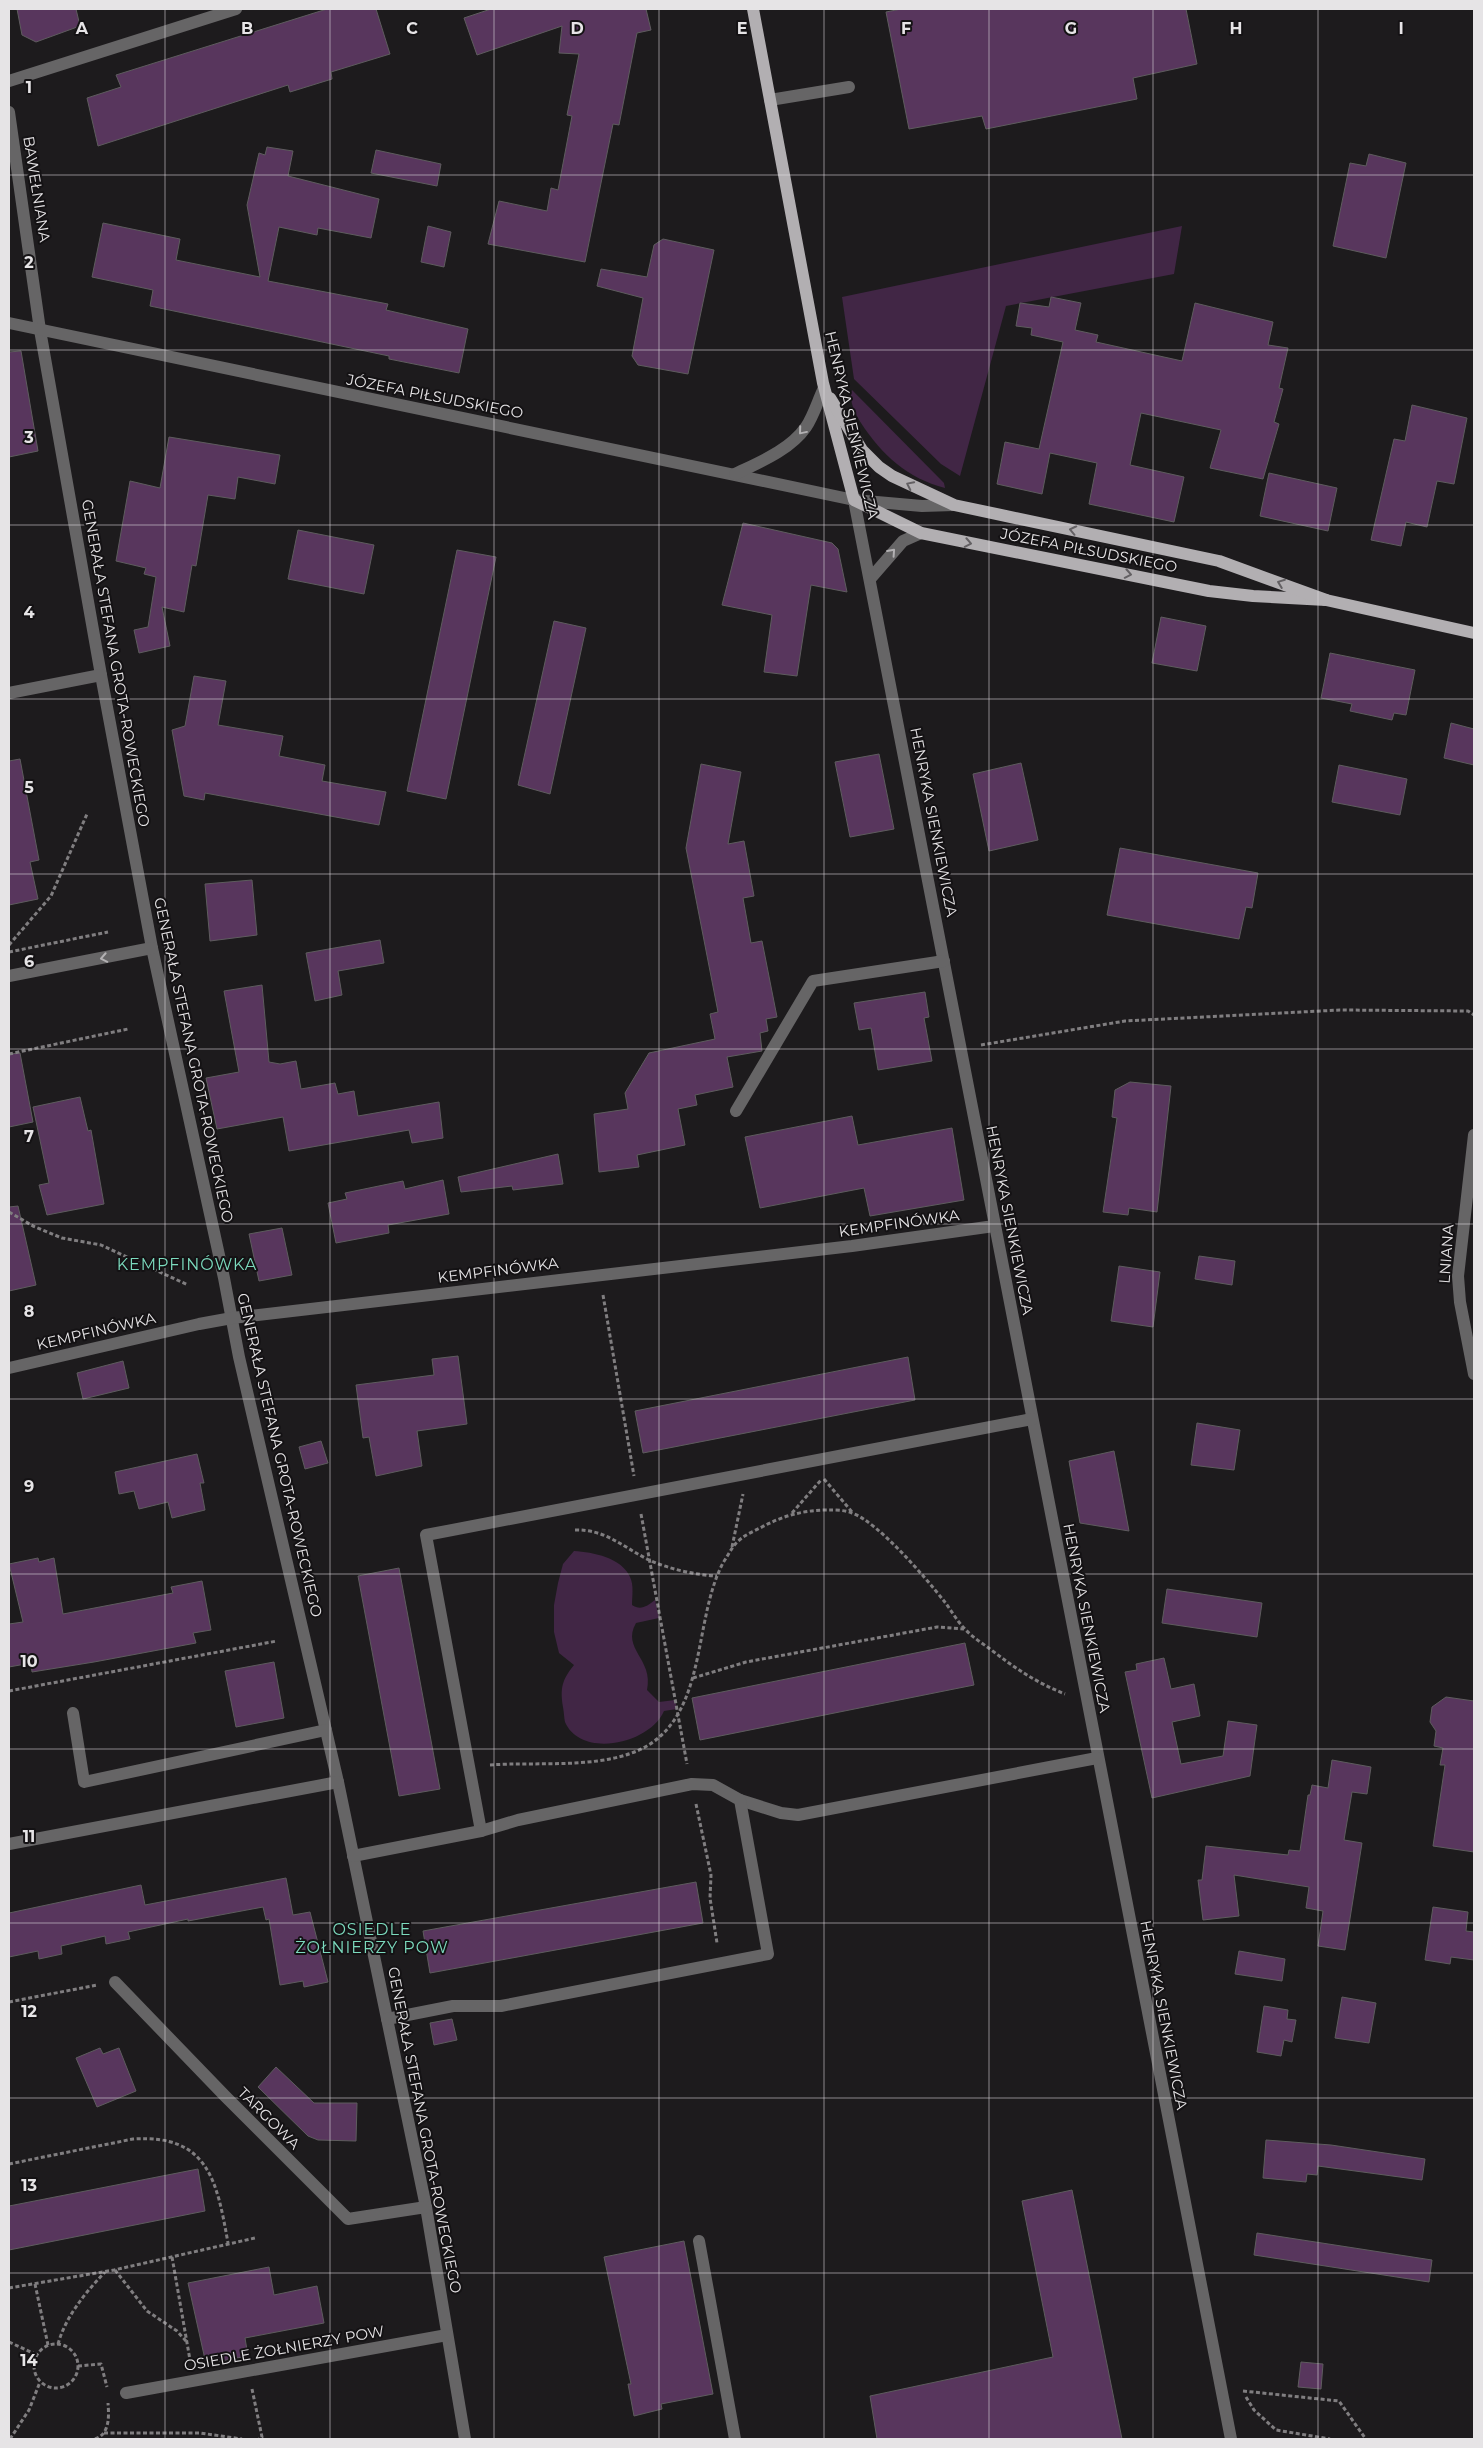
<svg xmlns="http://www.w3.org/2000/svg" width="1483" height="2448" font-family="Montserrat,sans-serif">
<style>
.green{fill:#412645}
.building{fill:#58365d;stroke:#5e5c5e}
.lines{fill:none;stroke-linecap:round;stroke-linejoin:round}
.path{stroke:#807e80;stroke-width:3;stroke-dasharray:4 2.5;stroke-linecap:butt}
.minor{stroke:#666566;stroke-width:12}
.major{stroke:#b2afb2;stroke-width:12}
.oneway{stroke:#b3b1b3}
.oneway2{stroke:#636063}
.grid{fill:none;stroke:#e6e4e6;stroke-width:1;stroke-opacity:0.55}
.labels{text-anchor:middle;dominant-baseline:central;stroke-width:4;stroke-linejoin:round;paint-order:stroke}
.street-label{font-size:15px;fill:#e6e4e6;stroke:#141214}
.neighbourhood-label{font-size:16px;letter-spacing:1px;fill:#7cdbbe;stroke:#141214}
.grid-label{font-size:16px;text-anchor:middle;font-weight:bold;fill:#e6e4e6;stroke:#141214;stroke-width:4;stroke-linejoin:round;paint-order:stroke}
</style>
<rect width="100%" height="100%" fill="#1d1b1d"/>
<g class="green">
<path d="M 1182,226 L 1174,274 L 1006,306 L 960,476 L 941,464 L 854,379 L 842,297 Z"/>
<path d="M 852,390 L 944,483 L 945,488 C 907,478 882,455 861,423 C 856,415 848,400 852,390 Z"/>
<path d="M 574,1551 C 593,1552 622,1558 630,1577 C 634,1585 632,1596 632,1605 C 641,1611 647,1606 655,1600 L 659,1618 L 636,1623 C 621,1649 654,1659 647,1690 L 659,1702 L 675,1700 L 677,1709 L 664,1711 C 650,1744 581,1759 565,1722 C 564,1718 564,1712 563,1707 C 560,1688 562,1680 574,1665 L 559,1653 L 554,1632 L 554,1605 L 558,1583 L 563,1564 Z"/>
</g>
<g class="building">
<path d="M 17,9 L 76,9 L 80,26 L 36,42 L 22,35 Z"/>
<path d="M 327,9 L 376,9 L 390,54 L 331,72 L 332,79 L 290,92 L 288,85 L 98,146 L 87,98 L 121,87 L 116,75 Z"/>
<path d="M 491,9 L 646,9 L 651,30 L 637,33 L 619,125 L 613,124 L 585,262 L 488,244 L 499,201 L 547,211 L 551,188 L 558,190 L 572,116 L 567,115 L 579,54 L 559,53 L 562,26 L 477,55 L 464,18 Z"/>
<path d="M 901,9 L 1186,9 L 1197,64 L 1133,78 L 1137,99 L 986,129 L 982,116 L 909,129 L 886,12 Z"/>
<path d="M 267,147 L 293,151 L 288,176 L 379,199 L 371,238 L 318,228 L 317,235 L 279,227 L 268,281 L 388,304 L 386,310 L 468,329 L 459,373 L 389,359 L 389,356 L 150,306 L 153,290 L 92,277 L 103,223 L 180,239 L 176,260 L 260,277 L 247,205 L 259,153 L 265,155 Z"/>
<path d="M 376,150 L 441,164 L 437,186 L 371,173 Z"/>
<path d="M 1369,154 L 1406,163 L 1386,258 L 1333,246 L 1350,163 L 1366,166 Z"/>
<path d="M 428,226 L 451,232 L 444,267 L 421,262 Z"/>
<path d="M 663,239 L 714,250 L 688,374 L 638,365 L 632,356 L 643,298 L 597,286 L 601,269 L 647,277 L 654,245 Z"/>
<path d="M 1051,297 L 1081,303 L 1075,330 L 1098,335 L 1096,342 L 1182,361 L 1195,303 L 1273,322 L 1268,345 L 1288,348 L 1279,388 L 1283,389 L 1274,422 L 1279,424 L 1263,479 L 1210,468 L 1221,430 L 1141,413 L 1130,465 L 1184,477 L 1174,522 L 1089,504 L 1097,463 L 1050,453 L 1042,494 L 997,484 L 1005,442 L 1039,449 L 1063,342 L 1031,335 L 1032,328 L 1016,326 L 1020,303 L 1049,307 Z"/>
<path d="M 21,351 L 38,451 L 9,457 L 9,352 Z"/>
<path d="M 1412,405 L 1467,418 L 1454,484 L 1437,481 L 1427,527 L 1406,522 L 1401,546 L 1371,540 L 1394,439 L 1405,441 Z"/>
<path d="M 169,437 L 280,455 L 275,484 L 238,477 L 235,499 L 208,495 L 196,566 L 192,565 L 184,612 L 162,607 L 170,646 L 139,653 L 134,630 L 148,627 L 156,577 L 144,574 L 146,568 L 116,561 L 130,481 L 160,488 Z"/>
<path d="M 1269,473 L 1337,488 L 1328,531 L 1260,516 Z"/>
<path d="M 743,523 L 832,543 L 838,549 L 847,592 L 811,585 L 797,676 L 764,672 L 772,615 L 722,605 Z"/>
<path d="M 298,530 L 374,545 L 364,594 L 288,579 Z"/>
<path d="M 457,550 L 496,557 L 446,799 L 407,791 Z"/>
<path d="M 1161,617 L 1206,626 L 1197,671 L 1152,663 Z"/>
<path d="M 554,621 L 586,628 L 550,794 L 518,785 Z"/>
<path d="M 1330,653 L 1415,670 L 1406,715 L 1394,713 L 1392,720 L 1350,711 L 1352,704 L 1321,698 Z"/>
<path d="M 194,676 L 226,681 L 218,725 L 283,736 L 279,756 L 325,765 L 322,781 L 386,792 L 379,825 L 205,793 L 204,800 L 184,796 L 172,730 L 185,726 Z"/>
<path d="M 1451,723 L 1474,729 L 1474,765 L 1444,758 Z"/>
<path d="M 879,754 L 894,829 L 850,837 L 835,762 Z"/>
<path d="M 20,759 L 39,860 L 30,862 L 38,899 L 9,905 L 9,761 Z"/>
<path d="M 1021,763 L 1038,840 L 989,851 L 973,774 Z"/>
<path d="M 701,764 L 741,772 L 728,844 L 744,841 L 754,896 L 743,898 L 751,943 L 762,941 L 777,1017 L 766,1019 L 768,1031 L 760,1033 L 762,1051 L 727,1057 L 733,1087 L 695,1095 L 697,1105 L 678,1109 L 685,1145 L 637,1155 L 639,1167 L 599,1172 L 594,1114 L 628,1109 L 625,1093 L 649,1053 L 715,1039 L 710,1014 L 718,1012 L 686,848 Z"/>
<path d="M 1339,765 L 1407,779 L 1400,815 L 1332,802 Z"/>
<path d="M 1120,848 L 1258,873 L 1252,908 L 1246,907 L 1239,939 L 1107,915 Z"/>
<path d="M 252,880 L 257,935 L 210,941 L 205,884 Z"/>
<path d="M 380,940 L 384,963 L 338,971 L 342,995 L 315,1001 L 306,953 Z"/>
<path d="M 262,985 L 269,1062 L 280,1064 L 296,1061 L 301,1089 L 335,1083 L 338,1094 L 354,1091 L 358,1116 L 439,1102 L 443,1138 L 412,1143 L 409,1130 L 289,1151 L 283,1117 L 217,1129 L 206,1078 L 239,1072 L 224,991 Z"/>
<path d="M 925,992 L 929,1017 L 924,1018 L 932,1061 L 878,1070 L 871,1028 L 859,1030 L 854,1003 Z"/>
<path d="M 20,1053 L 33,1122 L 9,1127 L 9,1054 Z"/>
<path d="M 1130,1082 L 1171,1086 L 1157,1212 L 1129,1208 L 1128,1215 L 1103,1212 L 1117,1118 L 1112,1117 L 1115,1090 Z"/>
<path d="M 80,1097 L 88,1131 L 91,1130 L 104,1204 L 47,1215 L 39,1185 L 49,1183 L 33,1107 Z"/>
<path d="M 852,1116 L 858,1145 L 952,1128 L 964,1200 L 870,1216 L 864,1188 L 760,1208 L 745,1137 Z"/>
<path d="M 558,1154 L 563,1184 L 513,1190 L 512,1186 L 461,1192 L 458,1177 Z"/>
<path d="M 443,1180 L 449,1214 L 388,1225 L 389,1233 L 336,1243 L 328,1203 L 347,1199 L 345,1193 L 403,1181 L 405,1189 Z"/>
<path d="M 18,1206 L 36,1285 L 9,1291 L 9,1207 Z"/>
<path d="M 282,1228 L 292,1275 L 259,1281 L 249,1234 Z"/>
<path d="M 1199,1256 L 1235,1261 L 1232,1285 L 1195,1279 Z"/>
<path d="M 1119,1266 L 1160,1272 L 1153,1327 L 1111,1321 Z"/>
<path d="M 458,1356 L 467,1424 L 417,1431 L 422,1466 L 376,1476 L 369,1437 L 363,1438 L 356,1385 L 434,1375 L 432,1359 Z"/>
<path d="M 908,1357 L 915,1400 L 643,1453 L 635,1411 Z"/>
<path d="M 123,1361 L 129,1388 L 83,1399 L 77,1373 Z"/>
<path d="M 1197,1423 L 1240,1430 L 1234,1470 L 1191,1465 Z"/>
<path d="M 321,1441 L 328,1463 L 305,1469 L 299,1447 Z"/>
<path d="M 1114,1451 L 1129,1531 L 1080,1523 L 1069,1461 Z"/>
<path d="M 197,1454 L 204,1483 L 200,1483 L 205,1510 L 172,1518 L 168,1502 L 139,1509 L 134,1491 L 119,1494 L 115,1472 Z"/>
<path d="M 38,1558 L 39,1562 L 54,1558 L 63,1614 L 173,1593 L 171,1587 L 202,1581 L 211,1630 L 193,1633 L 196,1643 L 94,1662 L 32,1672 L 31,1663 L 9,1667 L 9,1624 L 23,1622 L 9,1564 Z"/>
<path d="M 399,1568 L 440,1789 L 399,1796 L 358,1576 Z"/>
<path d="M 1167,1589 L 1262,1603 L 1257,1637 L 1162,1623 Z"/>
<path d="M 965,1643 L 974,1685 L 700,1740 L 692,1698 Z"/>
<path d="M 1164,1658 L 1171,1689 L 1194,1684 L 1200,1716 L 1172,1722 L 1181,1764 L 1223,1756 L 1228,1721 L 1257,1725 L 1250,1776 L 1152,1798 L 1125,1672 L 1137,1670 L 1136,1664 Z"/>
<path d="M 274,1662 L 284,1718 L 236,1727 L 225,1671 Z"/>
<path d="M 1446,1697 L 1474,1701 L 1474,1852 L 1433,1846 L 1445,1765 L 1440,1765 L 1443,1748 L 1434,1746 L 1436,1731 L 1430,1722 L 1432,1707 Z"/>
<path d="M 1332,1760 L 1371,1767 L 1367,1794 L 1352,1792 L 1344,1840 L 1362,1843 L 1345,1950 L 1318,1946 L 1323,1911 L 1306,1908 L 1309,1887 L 1234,1875 L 1239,1916 L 1203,1920 L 1198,1880 L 1202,1880 L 1206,1846 L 1288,1855 L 1289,1850 L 1300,1851 L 1308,1795 L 1310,1795 L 1312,1785 L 1328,1788 Z"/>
<path d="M 286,1878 L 293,1915 L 310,1912 L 328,1982 L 304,1987 L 303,1981 L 280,1985 L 269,1919 L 266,1920 L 263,1907 L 188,1921 L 188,1919 L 128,1932 L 130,1939 L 106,1944 L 105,1936 L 61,1946 L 62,1954 L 39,1959 L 38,1951 L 9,1957 L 9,1913 L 141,1885 L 145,1905 Z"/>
<path d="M 696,1882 L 703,1923 L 430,1973 L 423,1931 Z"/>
<path d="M 1433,1907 L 1468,1912 L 1466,1931 L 1474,1932 L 1474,1960 L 1451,1957 L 1450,1964 L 1425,1960 Z"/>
<path d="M 1239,1951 L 1285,1959 L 1282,1981 L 1235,1974 Z"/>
<path d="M 1342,1997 L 1376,2003 L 1369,2043 L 1335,2038 Z"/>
<path d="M 1264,2006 L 1288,2010 L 1287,2019 L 1296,2020 L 1292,2042 L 1284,2040 L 1281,2056 L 1257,2052 Z"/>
<path d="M 452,2019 L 457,2040 L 434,2045 L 430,2023 Z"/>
<path d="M 100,2048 L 103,2054 L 119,2048 L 136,2091 L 97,2107 L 76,2058 Z"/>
<path d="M 276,2067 L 314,2103 L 357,2103 L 356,2141 L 318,2140 L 308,2136 L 258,2087 Z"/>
<path d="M 1266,2140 L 1331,2145 L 1425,2159 L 1422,2180 L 1318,2166 L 1317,2175 L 1307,2174 L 1306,2182 L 1263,2178 Z"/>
<path d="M 198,2169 L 205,2211 L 9,2250 L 9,2206 Z"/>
<path d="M 1072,2190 L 1122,2439 L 877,2439 L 870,2396 L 1053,2357 L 1022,2201 Z"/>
<path d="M 1257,2233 L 1432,2260 L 1429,2282 L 1254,2255 Z"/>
<path d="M 684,2241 L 713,2394 L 661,2404 L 662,2409 L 634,2416 L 628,2384 L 631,2384 L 604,2257 Z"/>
<path d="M 269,2267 L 274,2295 L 317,2286 L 324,2323 L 245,2338 L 248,2356 L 206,2364 L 188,2283 Z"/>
<path d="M 1301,2362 L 1323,2364 L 1321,2389 L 1298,2387 Z"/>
</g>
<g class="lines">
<g class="path">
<path d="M 9,945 L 51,896 L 87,814"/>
<path d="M 9,952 L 108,932"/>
<path d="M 981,1045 L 1125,1021 L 1340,1010 L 1468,1011 L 1474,1015"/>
<path d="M 9,1054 L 128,1029"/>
<path d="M 9,1212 L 33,1226 L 62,1238 L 101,1245 L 188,1285"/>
<path d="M 603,1295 L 634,1476"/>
<path d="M 824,1479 L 852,1512"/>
<path d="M 792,1513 L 821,1480"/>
<path d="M 641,1514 L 687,1764"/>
<path d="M 575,1530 C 605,1529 623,1547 649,1560 C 669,1569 695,1575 717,1576"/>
<path d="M 732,1547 L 743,1494"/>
<path d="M 693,1678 L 746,1662 L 937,1627 L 964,1629"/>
<path d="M 9,1691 L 277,1641"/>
<path d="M 490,1765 C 539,1761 617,1772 657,1739 C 706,1699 695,1616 723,1563 C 729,1554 733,1544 742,1538 C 747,1534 754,1531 760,1528 C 782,1516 803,1510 828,1510 C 835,1510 845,1510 852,1513 C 879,1523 925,1577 944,1601 C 951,1610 957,1621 965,1629 C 972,1637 982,1643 990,1649 C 1015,1668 1035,1682 1065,1694"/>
<path d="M 696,1804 L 711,1875 L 710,1898 L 717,1943"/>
<path d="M 9,2002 L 97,1985"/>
<path d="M 9,2164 L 133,2139 C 209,2134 217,2182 228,2243"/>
<path d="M 172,2257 L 190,2360"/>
<path d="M 115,2270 L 147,2311 L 177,2331 L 186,2341"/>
<path d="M 35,2284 L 48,2345"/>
<path d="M 9,2288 L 114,2270 L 255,2238"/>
<path d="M 9,2342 L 37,2355"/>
<path d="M 58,2344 C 66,2316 85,2293 105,2272"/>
<circle cx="56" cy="2366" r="22"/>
<path d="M 78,2366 L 101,2364 L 107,2387"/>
<path d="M 252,2389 L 262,2437 L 259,2439"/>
<path d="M 1243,2391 L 1339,2401 L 1365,2438"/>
<path d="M 1246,2397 L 1254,2410 L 1276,2430 L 1330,2439"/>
<path d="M 104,2433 L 200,2433 L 242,2439"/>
<path d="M 10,2439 L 29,2410 L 40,2382"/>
<path d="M 95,2439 C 110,2434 109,2416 108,2403"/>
</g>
<g class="minor">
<path d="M 9,81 L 236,9"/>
<path d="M 770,100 L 849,87"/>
<path d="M 9,112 L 40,330 L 101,675 L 152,948 L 224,1278 L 239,1357 L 338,1782 L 426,2207 L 465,2439"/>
<path d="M 9,323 L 854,500 L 922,506 L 954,505"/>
<path d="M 735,474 C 760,462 790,450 806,427 C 814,415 818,400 824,388"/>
<path d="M 854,500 L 1231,2439"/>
<path d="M 870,579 L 903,541 L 921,533"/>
<path d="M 9,693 L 101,675"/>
<path d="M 9,976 L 152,948"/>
<path d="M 736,1111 L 813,981 L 944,961"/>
<path d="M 1474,1135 L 1458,1276 L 1460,1302 L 1474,1374"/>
<path d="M 9,1368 L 199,1324 L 232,1318 L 852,1246 L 994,1226"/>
<path d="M 73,1713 L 84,1782 L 326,1730"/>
<path d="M 740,1800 L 781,1813 L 798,1815 L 1097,1758"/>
<path d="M 481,1831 L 426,1535 L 1032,1419"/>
<path d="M 9,1844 L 338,1782"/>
<path d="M 353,1856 L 481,1831 L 518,1820 L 692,1784 L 713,1785 L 740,1800 L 768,1954 L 501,2006 L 453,2006 L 387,2019"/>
<path d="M 115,1982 L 225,2096 L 348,2219 L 426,2207"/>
<path d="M 699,2241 L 735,2439"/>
<path d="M 126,2393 L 447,2335"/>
</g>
<g class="major">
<path d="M 753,9 L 823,383 L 854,500 L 921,533 L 1209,591 L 1253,596 L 1326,600"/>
<path d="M 830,398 L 862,450 L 879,467 L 892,476 L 954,505 L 1219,561 L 1326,600 L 1474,633"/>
</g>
</g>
<defs><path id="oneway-chevron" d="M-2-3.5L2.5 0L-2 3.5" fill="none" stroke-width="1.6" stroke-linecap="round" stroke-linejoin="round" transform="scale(1.25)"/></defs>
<g class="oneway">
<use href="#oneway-chevron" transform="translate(802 431) rotate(130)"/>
<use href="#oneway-chevron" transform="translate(892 552) rotate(-48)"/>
<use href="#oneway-chevron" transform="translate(104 958) rotate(169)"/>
</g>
<g class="oneway2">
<use href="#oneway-chevron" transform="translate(910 485) rotate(-154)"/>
<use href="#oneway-chevron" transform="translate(1073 530) rotate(-168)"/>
<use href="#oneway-chevron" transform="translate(968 543) rotate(11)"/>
<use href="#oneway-chevron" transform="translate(1128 574) rotate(11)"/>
<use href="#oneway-chevron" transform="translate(1281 583) rotate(-159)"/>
</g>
<path class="grid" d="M 165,9 L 165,2439M 330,9 L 330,2439M 494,9 L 494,2439M 659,9 L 659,2439M 824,9 L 824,2439M 989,9 L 989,2439M 1153,9 L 1153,2439M 1318,9 L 1318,2439M 9,175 L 1474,175M 9,350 L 1474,350M 9,525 L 1474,525M 9,699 L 1474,699M 9,874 L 1474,874M 9,1049 L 1474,1049M 9,1224 L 1474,1224M 9,1399 L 1474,1399M 9,1574 L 1474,1574M 9,1749 L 1474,1749M 9,1923 L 1474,1923M 9,2098 L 1474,2098M 9,2273 L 1474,2273"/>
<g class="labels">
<g class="street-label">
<text transform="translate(37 189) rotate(81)">BAWEŁNIANA</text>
<text transform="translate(435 396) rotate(11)">JÓZEFA PIŁSUDSKIEGO</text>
<text transform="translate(852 425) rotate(77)">HENRYKA SIENKIEWICZA</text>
<text transform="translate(1089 550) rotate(11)">JÓZEFA PIŁSUDSKIEGO</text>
<text transform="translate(116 663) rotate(80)">GENERAŁA STEFANA GROTA-ROWECKIEGO</text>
<text transform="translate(934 822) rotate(79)">HENRYKA SIENKIEWICZA</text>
<text transform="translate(194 1060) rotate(78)">GENERAŁA STEFANA GROTA-ROWECKIEGO</text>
<text transform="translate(1010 1220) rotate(79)">HENRYKA SIENKIEWICZA</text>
<text transform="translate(899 1223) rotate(-8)">KEMPFINÓWKA</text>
<text transform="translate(1446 1254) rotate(-86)">LNIANA</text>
<text transform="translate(498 1270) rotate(-7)">KEMPFINÓWKA</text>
<text transform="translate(96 1331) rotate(-13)">KEMPFINÓWKA</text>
<text transform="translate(280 1455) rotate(77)">GENERAŁA STEFANA GROTA-ROWECKIEGO</text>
<text transform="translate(1087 1618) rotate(79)">HENRYKA SIENKIEWICZA</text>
<text transform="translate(1164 2015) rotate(79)">HENRYKA SIENKIEWICZA</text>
<text transform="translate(269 2118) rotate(45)">TARGOWA</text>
<text transform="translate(425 2130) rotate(79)">GENERAŁA STEFANA GROTA-ROWECKIEGO</text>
<text transform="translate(284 2348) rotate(-10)">OSIEDLE ŻOŁNIERZY POW</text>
</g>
<g class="neighbourhood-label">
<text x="187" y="1264">KEMPFINÓWKA</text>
<text x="372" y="1929">OSIEDLE<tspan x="372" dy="18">ŻOŁNIERZY POW</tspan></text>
</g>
</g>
<g class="grid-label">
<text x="82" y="34">A</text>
<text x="247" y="34">B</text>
<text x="412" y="34">C</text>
<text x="577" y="34">D</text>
<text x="742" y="34">E</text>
<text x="906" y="34">F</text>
<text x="1071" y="34">G</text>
<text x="1236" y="34">H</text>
<text x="1401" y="34">I</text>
<text x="29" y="93">1</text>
<text x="29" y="268">2</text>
<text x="29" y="443">3</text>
<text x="29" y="618">4</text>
<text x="29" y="793">5</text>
<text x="29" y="967">6</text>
<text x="29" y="1142">7</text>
<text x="29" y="1317">8</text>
<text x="29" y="1492">9</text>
<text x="29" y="1667">10</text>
<text x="29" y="1842">11</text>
<text x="29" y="2017">12</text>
<text x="29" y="2191">13</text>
<text x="29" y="2366">14</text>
</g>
<rect width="1483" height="2448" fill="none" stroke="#e6e4e6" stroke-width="20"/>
</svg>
